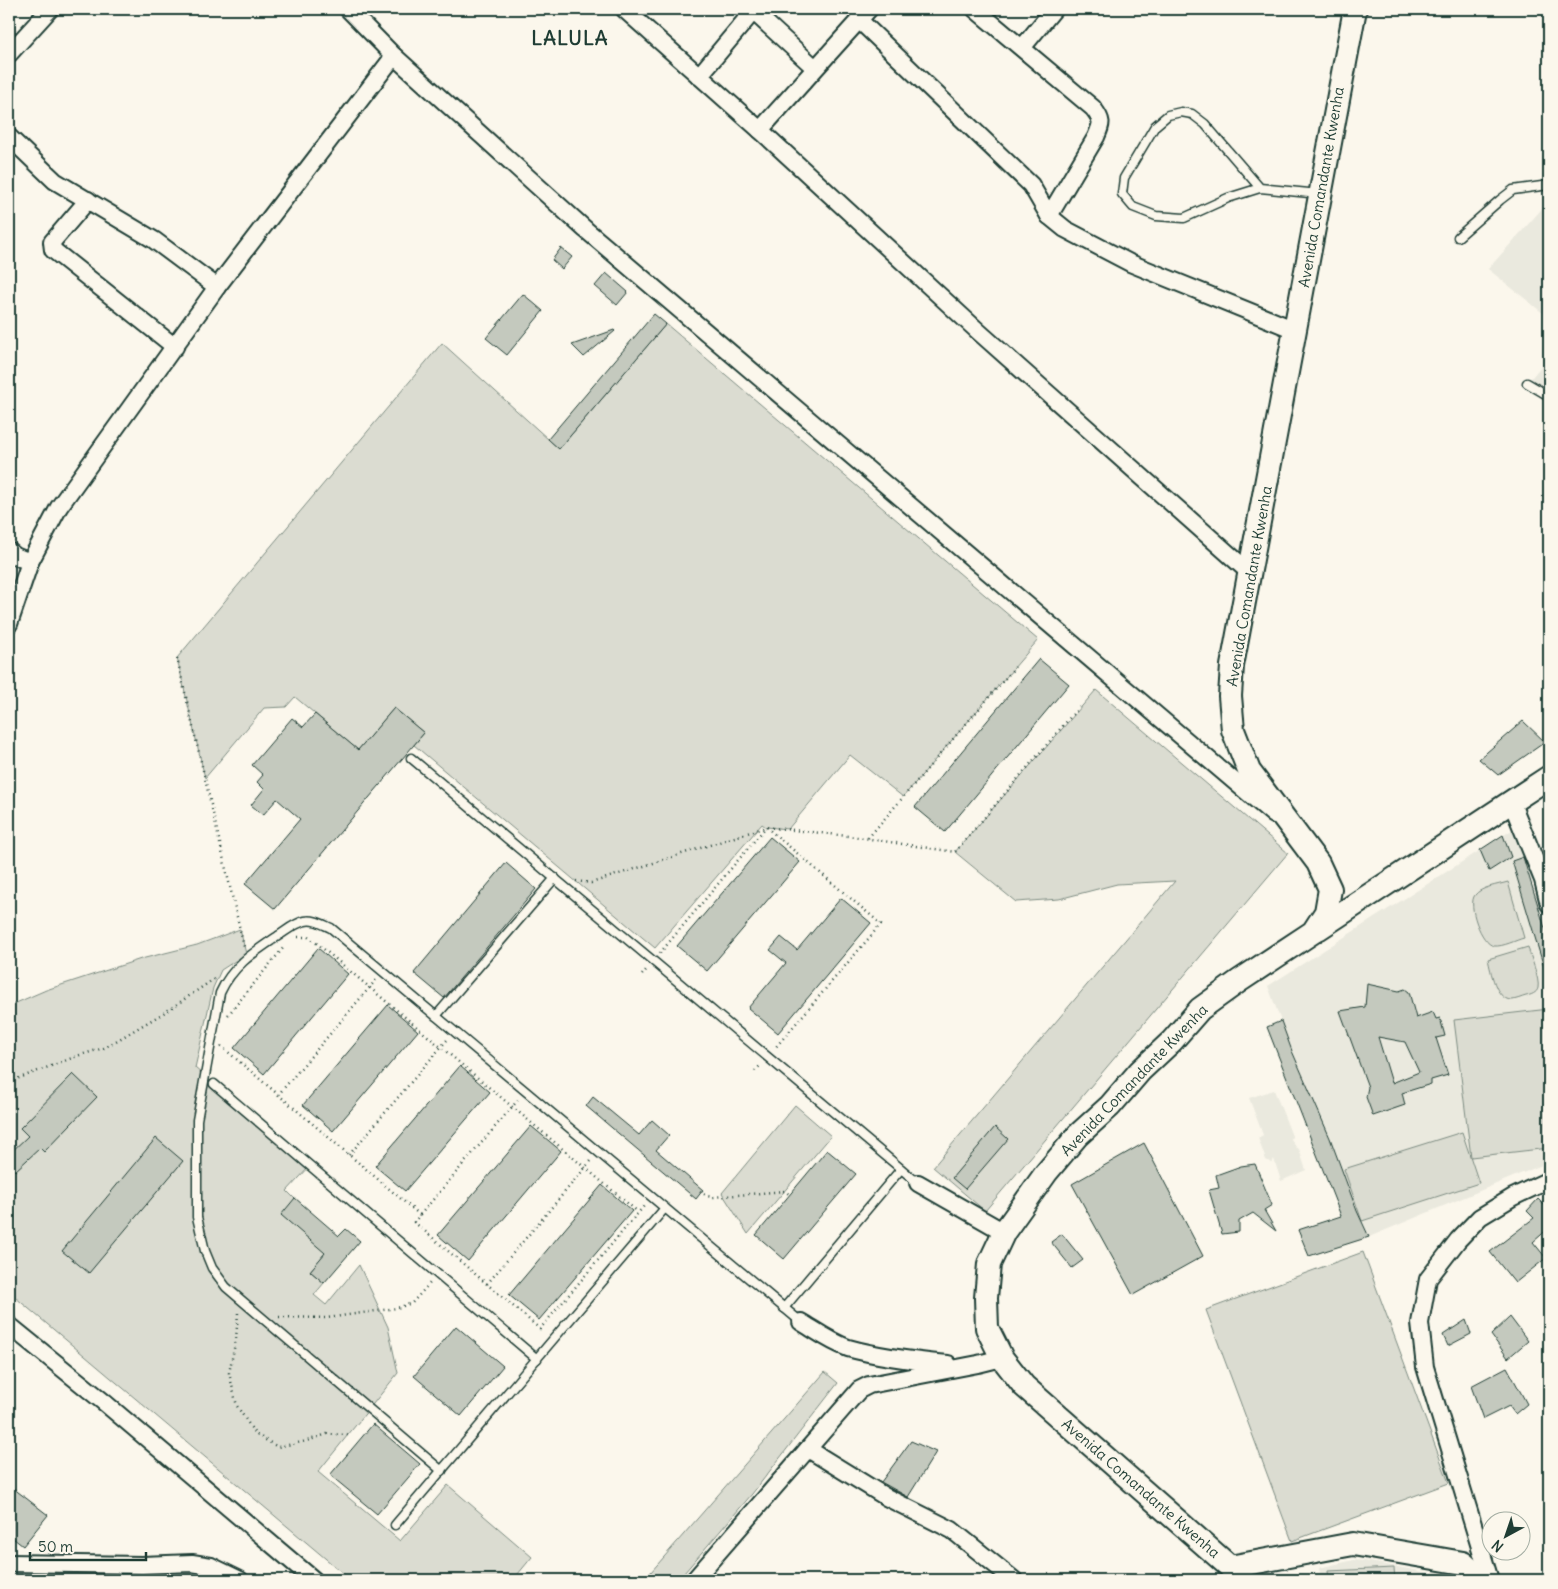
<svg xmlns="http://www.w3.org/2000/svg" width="1558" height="1589" font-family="Delius,sans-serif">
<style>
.built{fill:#eae9de}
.green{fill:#dbdcd1;stroke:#7d8c82}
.building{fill:#c4c9be;stroke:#1f3d34;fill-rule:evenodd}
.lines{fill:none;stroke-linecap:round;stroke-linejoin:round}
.lane-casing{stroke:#1f3d34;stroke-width:11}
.street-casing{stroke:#1f3d34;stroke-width:20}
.secondary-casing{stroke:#1f3d34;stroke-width:26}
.path{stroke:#1f3d34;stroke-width:2.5;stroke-dasharray:1 4;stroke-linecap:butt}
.lane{stroke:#fbf7ec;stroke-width:8}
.street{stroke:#fbf7ec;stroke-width:16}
.secondary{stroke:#fbf7ec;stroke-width:22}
.labels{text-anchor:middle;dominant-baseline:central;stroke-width:5;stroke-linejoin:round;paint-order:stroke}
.street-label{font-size:15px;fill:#1f3d34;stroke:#fbf7ec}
.district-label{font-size:20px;font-weight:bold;letter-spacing:1px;fill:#1f3d34;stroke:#fbf7ec}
</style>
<rect width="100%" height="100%" fill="#fbf7ec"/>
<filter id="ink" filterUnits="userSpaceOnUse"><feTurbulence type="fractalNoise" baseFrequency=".02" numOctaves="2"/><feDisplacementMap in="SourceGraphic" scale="10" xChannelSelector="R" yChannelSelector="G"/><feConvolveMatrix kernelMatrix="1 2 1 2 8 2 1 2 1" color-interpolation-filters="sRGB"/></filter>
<g filter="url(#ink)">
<g class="built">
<path d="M 1549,201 L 1549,318 L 1488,269 Z"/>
<path d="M 1549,357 L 1549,396 L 1527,383 Z"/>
<path d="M 1515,828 L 1549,941 L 1549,1162 L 1369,1237 L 1357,1211 L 1330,1138 L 1292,1051 L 1268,986 Z"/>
<path d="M 1274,1090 L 1292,1136 L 1291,1139 L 1296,1147 L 1299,1149 L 1306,1170 L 1281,1181 L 1274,1159 L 1272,1163 L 1266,1160 L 1258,1138 L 1263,1135 L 1249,1098 Z"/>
<path d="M 1354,1560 L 1365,1561 L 1468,1580 L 1321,1580 L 1319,1568 Z"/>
</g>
<g class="green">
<path d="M 666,324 L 1038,640 L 903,797 L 850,755 L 788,829 L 766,827 L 762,824 L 655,948 L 414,745 L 424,733 L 394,708 L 358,750 L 295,697 L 286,707 L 264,708 L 205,778 L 177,658 L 442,343 L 559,449 Z"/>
<path d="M 1096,690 L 1288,853 L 985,1211 L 933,1167 L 1175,881 L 1117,884 L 1059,899 L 1016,902 L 955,852 Z"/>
<path d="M 1508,882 L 1524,938 C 1516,940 1503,947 1494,946 C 1481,944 1467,904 1475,895 C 1481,887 1498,885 1508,882 Z"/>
<path d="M 240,929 L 246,954 L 221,970 L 213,988 L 195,1068 L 310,1166 L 287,1191 L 295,1199 L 326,1252 L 310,1271 L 324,1283 L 314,1295 L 326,1305 L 359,1265 L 388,1327 L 398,1373 L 318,1472 L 400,1541 L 448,1485 L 532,1557 L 513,1580 L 351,1580 L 9,1292 L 9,1006 L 46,990 L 141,959 L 197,945 Z"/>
<path d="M 1528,947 C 1530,956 1540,979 1538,988 C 1537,993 1531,995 1526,996 C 1522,997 1516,1000 1511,1000 C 1495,999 1491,971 1488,959 Z"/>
<path d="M 1549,1009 L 1549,1148 L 1471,1157 L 1454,1020 Z"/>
<path d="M 795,1105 L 831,1136 L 748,1234 L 722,1193 Z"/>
<path d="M 1462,1132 L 1479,1183 L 1362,1221 L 1344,1169 Z"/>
<path d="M 1363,1252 L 1449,1483 L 1292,1541 L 1206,1310 Z"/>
<path d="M 825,1372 L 838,1383 L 752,1494 L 678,1580 L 644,1580 Z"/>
<path d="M 1394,1568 L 1395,1580 L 1329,1580 L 1328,1571 Z"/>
</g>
<g class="building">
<path d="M 561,248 L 572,257 L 562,269 L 552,260 Z"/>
<path d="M 606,273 L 628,292 L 617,305 L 595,286 Z"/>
<path d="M 523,294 L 543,311 L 507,355 L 486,338 Z"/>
<path d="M 654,314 L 666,324 L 559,449 L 548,439 Z"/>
<path d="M 614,330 L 615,331 L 584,357 L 572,345 Z"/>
<path d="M 1039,659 L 1069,684 L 945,832 L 915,807 Z"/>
<path d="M 394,708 L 424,733 L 275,909 L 245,884 L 300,819 L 277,799 L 263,815 L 251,805 L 264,789 L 257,782 L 263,775 L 252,765 L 292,718 L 303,727 L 315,714 L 358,750 Z"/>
<path d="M 1523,721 L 1545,742 L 1498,775 L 1479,759 Z"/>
<path d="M 1503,835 L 1511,857 L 1489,871 L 1480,850 Z"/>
<path d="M 770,837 L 800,862 L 707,971 L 677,946 Z"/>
<path d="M 1523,857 L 1549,941 L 1549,973 L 1546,974 L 1512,861 Z"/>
<path d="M 506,863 L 536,889 L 444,998 L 414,973 Z"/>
<path d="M 841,898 L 871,923 L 778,1033 L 748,1008 L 786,963 L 770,950 L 781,937 L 797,950 Z"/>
<path d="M 318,948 L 348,974 L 264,1074 L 234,1048 Z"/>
<path d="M 1367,984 L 1399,991 L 1405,989 L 1409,992 L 1416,1018 L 1433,1012 L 1436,1019 L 1440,1018 L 1445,1036 L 1436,1038 L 1448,1075 L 1431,1080 L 1431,1084 L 1402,1093 L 1405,1105 L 1373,1116 L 1366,1097 L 1368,1087 L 1340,1011 L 1365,1007 ZM 1378,1037 L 1405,1042 L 1419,1072 L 1392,1083 Z"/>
<path d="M 388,1005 L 418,1031 L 333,1131 L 303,1105 Z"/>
<path d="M 1281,1021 L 1292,1051 L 1330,1138 L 1357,1211 L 1369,1237 L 1309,1256 L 1298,1230 L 1341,1216 L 1267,1027 Z"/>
<path d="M 460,1066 L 490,1092 L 405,1191 L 375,1166 Z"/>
<path d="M 73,1074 L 97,1097 L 44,1152 L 40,1148 L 15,1171 L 9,1165 L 9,1154 L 28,1136 L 20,1128 Z"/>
<path d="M 593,1097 L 639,1135 L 652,1120 L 669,1135 L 656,1150 L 703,1190 L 696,1199 L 586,1106 Z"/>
<path d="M 531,1126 L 561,1151 L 468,1261 L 438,1235 Z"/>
<path d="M 995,1127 L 1008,1139 L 965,1189 L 952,1178 Z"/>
<path d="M 156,1138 L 183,1161 L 89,1273 L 62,1251 Z"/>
<path d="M 1144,1143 L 1203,1256 L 1133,1295 L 1072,1184 Z"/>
<path d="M 827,1150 L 856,1174 L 784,1259 L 756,1235 Z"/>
<path d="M 1255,1164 L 1272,1205 L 1264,1210 L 1276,1231 L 1253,1213 L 1239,1221 L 1239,1232 L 1222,1234 L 1209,1190 L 1219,1188 L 1216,1175 L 1241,1166 Z"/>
<path d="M 602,1185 L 632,1211 L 539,1320 L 509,1295 Z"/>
<path d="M 295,1198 L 339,1236 L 346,1229 L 360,1241 L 324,1283 L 310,1271 L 325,1253 L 281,1215 Z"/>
<path d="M 1538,1199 L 1549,1210 L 1549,1228 L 1533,1242 L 1546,1258 L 1515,1283 L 1490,1252 L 1534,1218 L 1527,1211 Z"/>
<path d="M 1062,1234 L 1083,1260 L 1072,1268 L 1051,1242 Z"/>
<path d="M 1510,1317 L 1528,1341 L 1508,1358 L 1491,1335 Z"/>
<path d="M 1466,1320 L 1471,1334 L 1448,1346 L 1443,1335 Z"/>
<path d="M 456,1326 L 503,1366 L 461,1416 L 414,1376 Z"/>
<path d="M 1507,1367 L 1527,1404 L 1515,1414 L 1509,1406 L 1483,1419 L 1471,1386 Z"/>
<path d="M 373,1424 L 420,1464 L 377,1514 L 330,1475 Z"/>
<path d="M 911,1441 L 936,1452 L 908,1497 L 881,1482 Z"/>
<path d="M 9,1485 L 48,1515 L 23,1546 L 9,1535 Z"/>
</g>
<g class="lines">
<g class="lane-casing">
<g id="lane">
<path d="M 1260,188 L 1205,124 L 1192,114 L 1181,112 L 1168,115 L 1155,126 L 1124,178 L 1122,194 L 1133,207 L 1156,216 L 1184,218 L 1228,198 L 1260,188 L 1319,194"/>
<path d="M 1458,237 L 1500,200 L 1513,190 L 1549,185"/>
<path d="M 1527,383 L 1549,396"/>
<path d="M 411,758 L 918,1183"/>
<path d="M 436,1016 L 555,878"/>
<path d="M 214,1084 L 537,1359"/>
<path d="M 784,1308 L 901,1169"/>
<path d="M 442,1471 L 226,1287 L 212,1268 L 205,1251 L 197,1217 L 197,1120 L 220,993 C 232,966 254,952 278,936 C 286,931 295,923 305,921 C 314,919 322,924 331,928 L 801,1322"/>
<path d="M 395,1525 L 665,1208"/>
</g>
</g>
<g class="street-casing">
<g id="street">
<path d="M 348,9 L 394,56 L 586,230 L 1274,815"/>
<path d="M 624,9 L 760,130 L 979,332 L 1250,573"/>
<path d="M 975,9 L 1093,108 C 1103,121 1102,123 1096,137 L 1049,216"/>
<path d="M 753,11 L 815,68"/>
<path d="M 858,19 L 1031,185 L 1049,216 L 1065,229 L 1130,263 L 1295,330"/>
<path d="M 1022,48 L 1054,9"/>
<path d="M 9,54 L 50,9"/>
<path d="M 699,76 L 755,9"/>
<path d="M 760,130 L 869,9"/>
<path d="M 9,137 L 55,181 L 154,240 L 217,287"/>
<path d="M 88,200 L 52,242 L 53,250 L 175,347"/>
<path d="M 9,551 L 15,556 L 30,562"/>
<path d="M 9,624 L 30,562 L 59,507 L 217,287 L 394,56"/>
<path d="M 1511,801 L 1543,880 L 1549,904"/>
<path d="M 918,1183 L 1004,1232"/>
<path d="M 801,1322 C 816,1331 831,1342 848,1348 C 880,1357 915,1361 948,1364"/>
<path d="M 9,1325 L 105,1403 L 314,1580"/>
<path d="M 808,1449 L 886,1497 L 952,1530 L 1014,1580"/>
<path d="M 9,1563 L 142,1565 L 192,1563 L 211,1566 L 240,1580"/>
<path d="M 694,1580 L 859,1390 L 869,1385 L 978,1364 L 1002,1358"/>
<path d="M 1490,1580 L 1425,1367 L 1420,1323 L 1428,1279 L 1458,1240 L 1480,1217 L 1513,1197 L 1549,1180"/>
</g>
</g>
<g class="secondary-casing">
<g id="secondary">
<path d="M 1318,929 L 1549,777"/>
<path d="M 1230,1567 L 1353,1544 L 1463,1563 L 1482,1580"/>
<path d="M 1242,1580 L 1230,1567 L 1024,1386 L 1002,1358 L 987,1328 L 986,1298 L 989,1264 L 1004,1232 L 1046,1173 L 1078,1135 L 1110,1106 L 1140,1071 L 1172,1041 L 1200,1009 L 1239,981 L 1313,932 L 1326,912 L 1330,889 L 1318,863 L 1249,771 L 1233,730 L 1230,696 L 1232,666 L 1355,9"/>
</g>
</g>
<g class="path">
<path d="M 177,658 L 244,947"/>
<path d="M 868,838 L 1015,667"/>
<path d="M 576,881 L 591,883 L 766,827 L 857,837 L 955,852 L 1079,707"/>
<path d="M 298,937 L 308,937 L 314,941 L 638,1212"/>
<path d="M 660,953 L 766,827 L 881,924 L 775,1048"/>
<path d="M 642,975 L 647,969"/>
<path d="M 228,1015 L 284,947"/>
<path d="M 221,1046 L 420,1215"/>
<path d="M 755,1071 L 760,1066"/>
<path d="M 9,1082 L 80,1055 L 104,1048 L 167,1011 L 214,979"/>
<path d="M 278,1095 L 376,980"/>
<path d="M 518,1100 L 414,1222 L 540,1329 L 644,1206"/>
<path d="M 349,1155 L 447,1040"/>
<path d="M 700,1191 L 707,1196 L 713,1197 L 785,1191 L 790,1195"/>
<path d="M 487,1284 L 591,1161"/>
<path d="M 238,1313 L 236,1339 L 229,1373 L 237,1406 L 255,1434 L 278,1447 L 307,1441 L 327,1434 L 348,1435"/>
<path d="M 279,1317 L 327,1318 L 397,1308 L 412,1303 L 430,1283"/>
</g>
<use href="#lane" class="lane"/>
<use href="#street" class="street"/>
<use href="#secondary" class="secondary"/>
</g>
</g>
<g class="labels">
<g class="street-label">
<text transform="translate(1321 187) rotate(-80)">Avenida Comandante Kwenha</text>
<text transform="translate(1249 586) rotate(-80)">Avenida Comandante Kwenha</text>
<text transform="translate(1134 1080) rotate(-46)">Avenida Comandante Kwenha</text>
<text transform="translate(1141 1488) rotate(41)">Avenida Comandante Kwenha</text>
</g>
<g class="district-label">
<text x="570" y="37">LALULA</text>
</g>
</g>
<rect width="1558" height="1589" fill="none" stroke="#fbf7ec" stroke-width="30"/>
<rect x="15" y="15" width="1528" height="1559" fill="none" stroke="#1f3d34" stroke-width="2" filter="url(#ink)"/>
<g transform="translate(1506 1536) rotate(220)"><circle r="24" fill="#fbf7ec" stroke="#a3ada2"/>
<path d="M0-4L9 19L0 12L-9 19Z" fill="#1f3d34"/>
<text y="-8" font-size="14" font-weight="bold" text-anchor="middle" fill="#1f3d34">N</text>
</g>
<path d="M30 1552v8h116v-8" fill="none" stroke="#1f3d34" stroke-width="2.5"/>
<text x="38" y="1552" font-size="15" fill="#1f3d34" stroke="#fbf7ec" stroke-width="4" paint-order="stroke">50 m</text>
</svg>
